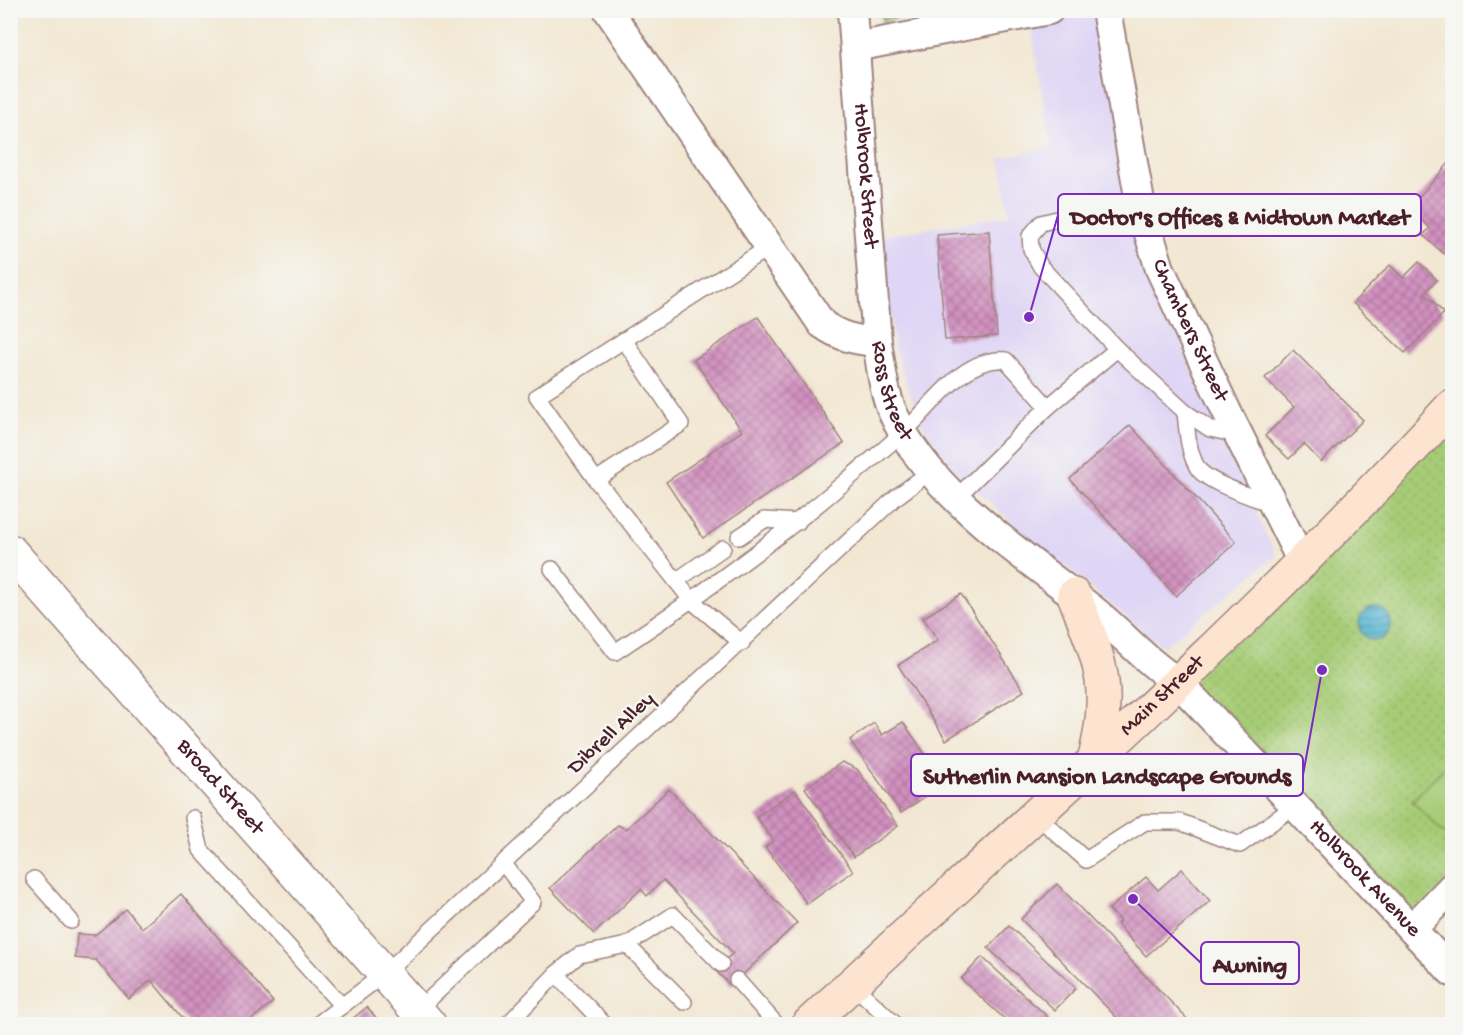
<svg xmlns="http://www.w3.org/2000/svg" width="1463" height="1035" font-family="'Gochi Hand',sans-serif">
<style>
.built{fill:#dfd5f5}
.grass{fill:url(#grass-dots);stroke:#787650;stroke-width:1.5}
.cemetery{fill:url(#cemetery-stones);stroke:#787650;stroke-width:1.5}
.garden{fill:#a6cc76;stroke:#787650;stroke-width:1.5}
.water{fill:url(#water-rules);stroke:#4e6a7e;stroke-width:1.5}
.building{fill:url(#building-cross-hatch)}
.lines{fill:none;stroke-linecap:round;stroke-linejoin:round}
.service-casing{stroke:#9e837e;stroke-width:18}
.minor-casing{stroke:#9e837e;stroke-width:32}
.tertiary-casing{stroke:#9e837e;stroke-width:36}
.secondary-casing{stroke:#9e837e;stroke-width:36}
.service{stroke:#fff;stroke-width:15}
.minor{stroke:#fff;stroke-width:28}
.tertiary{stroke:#fff;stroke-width:33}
.secondary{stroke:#fde4d1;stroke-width:33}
.labels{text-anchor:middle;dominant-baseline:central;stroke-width:5;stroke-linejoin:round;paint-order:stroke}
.street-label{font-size:22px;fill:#4a1f2b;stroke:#f6f6f2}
.leader{fill:none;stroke:#7b2cbf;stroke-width:2}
.callout-dot{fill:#7b2cbf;stroke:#f6f6f2;stroke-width:2}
.callout{fill:#f6f6f2;stroke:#7b2cbf;stroke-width:2}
.callout-label{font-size:24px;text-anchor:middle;font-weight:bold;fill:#4a1f2b}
</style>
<defs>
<pattern id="grass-dots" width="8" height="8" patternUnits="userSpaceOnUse" patternTransform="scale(1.5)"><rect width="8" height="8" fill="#a6cc76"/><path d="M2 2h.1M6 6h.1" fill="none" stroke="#90af66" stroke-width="1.8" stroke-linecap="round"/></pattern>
<pattern id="cemetery-stones" width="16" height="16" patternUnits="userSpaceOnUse" patternTransform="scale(1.5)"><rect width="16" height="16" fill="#a6cc76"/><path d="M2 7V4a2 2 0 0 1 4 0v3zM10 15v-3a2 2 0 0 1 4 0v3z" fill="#90af66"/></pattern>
<pattern id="water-rules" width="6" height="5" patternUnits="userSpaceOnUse" patternTransform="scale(1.5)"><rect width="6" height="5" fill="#52b6d1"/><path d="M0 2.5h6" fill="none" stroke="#4693aa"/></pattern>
<pattern id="building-cross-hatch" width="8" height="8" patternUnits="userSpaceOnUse" patternTransform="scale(1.5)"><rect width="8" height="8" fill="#d291c0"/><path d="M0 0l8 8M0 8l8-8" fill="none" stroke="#ac769c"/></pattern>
</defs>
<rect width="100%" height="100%" fill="#f6f6f2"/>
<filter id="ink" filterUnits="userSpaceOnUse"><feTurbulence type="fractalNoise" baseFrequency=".0167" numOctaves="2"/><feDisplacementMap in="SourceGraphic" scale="12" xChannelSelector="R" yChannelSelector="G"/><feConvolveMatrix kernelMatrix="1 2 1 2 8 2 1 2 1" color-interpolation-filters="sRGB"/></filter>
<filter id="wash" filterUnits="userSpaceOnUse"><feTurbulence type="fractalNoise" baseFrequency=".008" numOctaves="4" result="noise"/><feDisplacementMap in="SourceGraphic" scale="24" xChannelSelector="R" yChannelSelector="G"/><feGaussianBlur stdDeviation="1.35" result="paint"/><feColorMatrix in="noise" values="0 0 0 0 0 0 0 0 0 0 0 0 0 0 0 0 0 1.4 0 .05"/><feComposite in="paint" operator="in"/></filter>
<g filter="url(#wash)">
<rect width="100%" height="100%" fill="#f2e7d2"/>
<path class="built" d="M 1097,13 L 1188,361 L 1276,556 L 1163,647 L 1025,534 L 958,474 L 919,420 L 894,347 L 884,266 L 883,236 L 1009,215 L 1000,158 L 1051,147 L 1031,26 Z"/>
<path class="grass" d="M 1452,406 L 1452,901 L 1412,929 L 1178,682 Z"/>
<path class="cemetery" d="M 881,11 L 881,10 L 942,11 L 882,21 Z"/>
<path class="garden" d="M 1452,759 L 1452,841 L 1412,801 Z"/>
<circle class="water" cx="1375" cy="624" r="16"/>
<g id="blocks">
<g class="building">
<path d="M 1450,162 L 1452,164 L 1452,244 L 1444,254 L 1423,235 L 1430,228 L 1409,208 Z"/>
<path d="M 989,231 L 997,336 L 945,340 L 937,235 Z"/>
<path d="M 1419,262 L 1437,280 L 1424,293 L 1444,313 L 1405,353 L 1353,303 L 1390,265 L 1403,278 Z"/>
<path d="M 758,317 L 844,443 L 703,538 L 666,482 L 742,431 L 694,360 Z"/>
<path d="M 1293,350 L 1363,420 L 1321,462 L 1304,444 L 1289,459 L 1265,436 L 1294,407 L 1265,378 Z"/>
<path d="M 1130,425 L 1236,542 L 1176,596 L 1070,479 Z"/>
<path d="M 961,594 L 1024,691 L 946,740 L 898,665 L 938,640 L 923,618 Z"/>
<path d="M 903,722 L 945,783 L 901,813 L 850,740 L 874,723 L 882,735 Z"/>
<path d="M 842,762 L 857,769 L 898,826 L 854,857 L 805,788 Z"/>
<path d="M 669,789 L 797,923 L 731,986 L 715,970 L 733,953 L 663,880 L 647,896 L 641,889 L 594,934 L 550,888 L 618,825 L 626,829 Z"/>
<path d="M 795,790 L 853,871 L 807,904 L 765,847 L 774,841 L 756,817 Z"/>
<path d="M 1182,869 L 1210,901 L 1146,956 L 1117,924 L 1120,921 L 1109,909 L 1146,877 L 1158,890 Z"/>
<path d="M 1057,884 L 1192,1024 L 1123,1024 L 1021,919 Z"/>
<path d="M 181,894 L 273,1002 L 246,1024 L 188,1024 L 151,980 L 129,999 L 96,960 L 75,958 L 77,934 L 95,935 L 126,909 L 142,928 Z"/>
<path d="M 1009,926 L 1076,988 L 1055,1010 L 988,948 Z"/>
<path d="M 982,957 L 1050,1019 L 1045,1024 L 1010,1024 L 961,979 Z"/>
<path d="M 367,1007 L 381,1024 L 346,1024 Z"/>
</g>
</g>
</g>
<g filter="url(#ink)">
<use href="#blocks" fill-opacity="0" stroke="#9e837e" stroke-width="1.5"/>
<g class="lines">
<g class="service-casing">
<g id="service">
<path d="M 1139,199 L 1041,223 L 1030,236 L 1031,249 L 1041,267 L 1117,349 L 1185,412 L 1210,429 L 1238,435"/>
<path d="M 1048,407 L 1117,349"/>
<path d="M 1185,412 C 1187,430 1188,451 1197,467 C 1206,483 1253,497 1271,504"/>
<path d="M 596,480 L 681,424 L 624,340"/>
<path d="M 739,537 L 764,520 L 798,522"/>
<path d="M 552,569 L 615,652 C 695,599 773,543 846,481 C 869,461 893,443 915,421 C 939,396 967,357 1006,360 L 1048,407 L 957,497"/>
<path d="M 676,581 L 723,548"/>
<path d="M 742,643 L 692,601 L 596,480 L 537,396 L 769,247"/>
<path d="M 1035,814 L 1086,860 L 1145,822 L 1180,822 L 1240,845 L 1295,806"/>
<path d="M 193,818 L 201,850 L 342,1006"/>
<path d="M 34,879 L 71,921"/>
<path d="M 627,945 L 684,1002"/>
<path d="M 556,974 L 604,1024"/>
<path d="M 737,980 L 776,1024"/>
<path d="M 852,984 L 895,1024"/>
<path d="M 417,1011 L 533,902 L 504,864"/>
<path d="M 318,1024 L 384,974 L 895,498 L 931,471"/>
<path d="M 508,1024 L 556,974 L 579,955 L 627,945 L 673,915 L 721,964"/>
</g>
</g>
<g class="minor-casing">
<g id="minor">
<path d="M 608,10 L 822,324 C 840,337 855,340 877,342"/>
<path id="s1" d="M 852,10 L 877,342 C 881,365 883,391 893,413 C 928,493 1025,556 1092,609 C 1121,632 1146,662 1178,682 L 1452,972"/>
<path id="s2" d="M 1106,10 L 1141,208 L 1160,269 L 1227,412 L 1303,564"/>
<path d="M 855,47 L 1049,10"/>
<path d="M 1412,929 L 1452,887"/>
</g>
</g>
<g class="tertiary-casing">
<g id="tertiary">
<path id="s3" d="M 10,551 L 429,1024"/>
</g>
</g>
<g class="secondary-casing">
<g id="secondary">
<path d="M 1074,595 C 1100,662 1113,686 1095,758"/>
<path id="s4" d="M 809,1024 C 1026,822 1251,625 1452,406"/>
</g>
</g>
<use href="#service" class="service"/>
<use href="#minor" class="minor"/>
<use href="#tertiary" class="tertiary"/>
<use href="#secondary" class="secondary"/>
</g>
</g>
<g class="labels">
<g class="street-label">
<text stroke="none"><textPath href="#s1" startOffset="166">Holbrook Street</textPath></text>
<text stroke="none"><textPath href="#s2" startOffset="333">Chambers Street</textPath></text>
<text stroke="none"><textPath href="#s1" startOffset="384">Ross Street</textPath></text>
<text stroke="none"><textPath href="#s4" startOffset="482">Main Street</textPath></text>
<text transform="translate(612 734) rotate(-43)">Dibrell Alley</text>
<text stroke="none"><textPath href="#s3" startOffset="316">Broad Street</textPath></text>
<text stroke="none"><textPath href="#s1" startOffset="1072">Holbrook Avenue</textPath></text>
</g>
</g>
<path class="leader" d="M1029 317L1058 215M1322 670L1303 775M1133 899L1201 963"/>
<g class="callout-dot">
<circle cx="1029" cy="317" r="6"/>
<circle cx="1322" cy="670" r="6"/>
<circle cx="1133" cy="899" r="6"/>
</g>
<g class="callout">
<rect x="1058" y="194" width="363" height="42" rx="6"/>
<rect x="911" y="754" width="392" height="42" rx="6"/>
<rect x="1201" y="942" width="98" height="42" rx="6"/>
</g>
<g class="callout-label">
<text x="1240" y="224">Doctor's Offices &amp; Midtown Market</text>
<text x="1107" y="783">Sutherlin Mansion Landscape Grounds</text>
<text x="1250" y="972">Awning</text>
</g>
<rect width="1463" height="1035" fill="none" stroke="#f6f6f2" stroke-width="36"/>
</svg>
